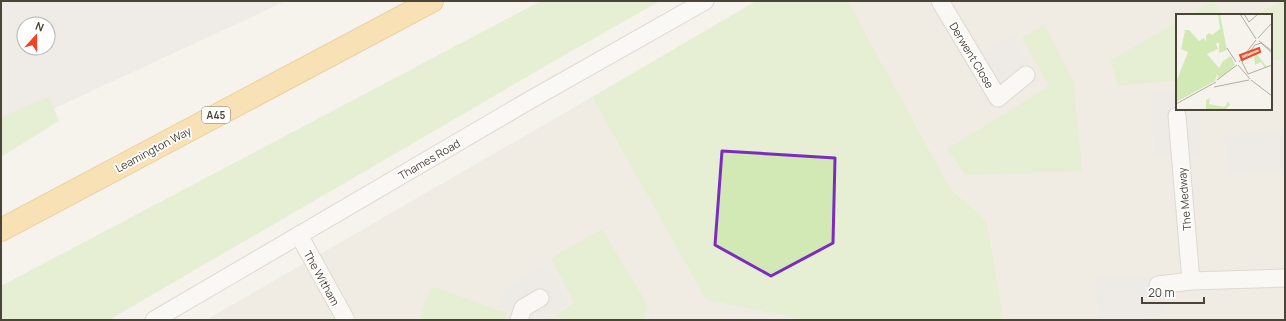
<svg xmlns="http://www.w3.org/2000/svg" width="1286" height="321" font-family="Manrope,sans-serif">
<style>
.residential{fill:#e9e5da}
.industrial{fill:#e6e2dd;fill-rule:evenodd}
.green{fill:#d2e9b6}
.parking{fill:#e5e3e0}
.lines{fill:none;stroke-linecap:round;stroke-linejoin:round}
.street-casing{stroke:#c1bbae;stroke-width:19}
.highway-casing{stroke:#dca240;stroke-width:24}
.street{stroke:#fff;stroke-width:17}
.highway{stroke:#fbcd71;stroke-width:22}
.marked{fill:none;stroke:#7b2cbf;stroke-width:3;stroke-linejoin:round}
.labels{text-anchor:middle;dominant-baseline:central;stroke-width:3.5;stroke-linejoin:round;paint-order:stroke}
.shield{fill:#fff;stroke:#807c74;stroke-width:1}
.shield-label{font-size:10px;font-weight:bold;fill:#4a4439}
.street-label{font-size:11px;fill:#4a4439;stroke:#fff}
.inset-road{fill:none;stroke:#b1ada4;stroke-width:1}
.view{fill:#f64122;fill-opacity:0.15;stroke:#f64122;stroke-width:2}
.inset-edge{fill:none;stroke:#4a4439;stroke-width:2}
</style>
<rect width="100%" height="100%" fill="#f6f3ec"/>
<g class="residential">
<path d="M 848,1 L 1213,1 L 1188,15 L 1177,15 L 1177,22 L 1110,60 L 1118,86 L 1177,81 L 1177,109 L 1271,109 L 1271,61 L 1285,60 L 1285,320 L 1004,320 L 987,221 L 950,188 Z"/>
<path d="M 1214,1 L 1281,1 L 1253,15 L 1223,15 Z"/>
<path d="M 592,97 L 706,300 L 804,320 L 206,320 Z"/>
</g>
<path class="industrial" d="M 1,1 L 286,1 L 1,133 ZM 24,24 L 48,24 L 48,48 L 24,48 Z"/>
<g class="green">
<path d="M 541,1 L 660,1 L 561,57 L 109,320 L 1,320 L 1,286 Z"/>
<path d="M 756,1 L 848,1 L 950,188 L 987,221 L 1004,320 L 804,320 L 706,300 L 592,97 Z"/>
<path d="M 1213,1 L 1214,1 L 1223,15 L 1188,15 Z"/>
<path d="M 1281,1 L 1285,1 L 1285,60 L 1271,61 L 1271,15 L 1253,15 Z"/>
<path d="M 1177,22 L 1177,81 L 1118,86 L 1110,60 Z"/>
<path d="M 1044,25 L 1074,82 L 1082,171 L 965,175 L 947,149 L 1049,86 L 1022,38 Z"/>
<path d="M 49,97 L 59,121 L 1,157 L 1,117 Z"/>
<path d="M 602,229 L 648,306 L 644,320 L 568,320 L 554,316 L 574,303 L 551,258 Z"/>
<path d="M 431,286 L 507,313 L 505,320 L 419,320 Z"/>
</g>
<g class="parking">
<path d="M 1013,36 L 1039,82 L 993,109 L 966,63 Z"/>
<path d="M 1177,93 L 1177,109 L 1199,109 L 1201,154 L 1154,156 L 1151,94 Z"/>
<path d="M 1285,131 L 1285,170 L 1228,174 L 1224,135 Z"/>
<path d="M 549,263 L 569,304 L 539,320 L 519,320 L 510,317 L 512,312 L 498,307 L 506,288 Z"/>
<path d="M 1163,275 L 1165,316 L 1098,319 L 1096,278 Z"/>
</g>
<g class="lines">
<g class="street-casing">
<g id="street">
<path d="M 940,1 L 998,98 L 1026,75"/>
<path d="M 1177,116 L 1191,281"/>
<path d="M 299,235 L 346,320"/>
<path d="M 1158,285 L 1191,281 L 1285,278"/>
<path d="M 154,320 L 530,100 L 705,1"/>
<path d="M 519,320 L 523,308 L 540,298"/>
</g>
</g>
<g class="highway-casing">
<path id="highway" d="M 1,230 L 432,1"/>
</g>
<use href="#street" class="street"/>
<use href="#highway" class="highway"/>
</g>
<path d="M0 0H1286V321H0ZM 722,151 L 835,158 L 833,243 L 771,276 L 715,245 Z" fill="#f6f3ec" fill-opacity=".55" fill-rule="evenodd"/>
<path class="marked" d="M 722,151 L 835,158 L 833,243 L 771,276 L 715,245 Z"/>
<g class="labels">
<rect class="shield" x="202" y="107" width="28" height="16" rx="3"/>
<g class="shield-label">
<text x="216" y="115">A45</text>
</g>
<g class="street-label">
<text transform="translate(972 55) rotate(59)">Derwent Close</text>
<text transform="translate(153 149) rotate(-28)">Leamington Way</text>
<text transform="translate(429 159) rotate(-30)">Thames Road</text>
<text transform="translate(1184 199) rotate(-95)">The Medway</text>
<text transform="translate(322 278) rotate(61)">The Witham</text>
</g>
</g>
<g transform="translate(1176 14)">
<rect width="96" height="96" fill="#f6f3ec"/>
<path d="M 42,0 L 44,0 L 51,36 L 43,39 L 43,28 L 40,30 L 42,35 L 31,40 L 43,54 L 47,47 L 55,42 L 59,51 L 49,60 L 42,64 L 41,60 L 39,67 L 0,88 L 0,68 L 12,38 L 5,35 L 9,17 L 7,16 L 13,16 L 23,27 L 28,24 L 30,28 L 30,22 L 33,19 L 36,21 L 44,15 ZM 79,35 L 81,37 L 79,38 L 91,53 L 89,54 L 85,48 L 79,51 L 78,41 L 73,39 ZM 34,84 L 33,90 L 49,93 L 52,87 L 54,91 L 49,96 L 30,95 L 30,86 Z" fill="#d2e9b6"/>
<path class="inset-road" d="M 64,0 L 80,25M 68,0 L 73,8 L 82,0M 82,24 L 96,9M 83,27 L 96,37M 51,34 L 60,48M 63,48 L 80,26M 62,51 L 74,65M 72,60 L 66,48 L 79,31 L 85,29 L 96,39M 72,60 L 96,51M 41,66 L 61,51M 75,66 L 96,82M 38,73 L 73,66M 0,90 L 40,68"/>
<path class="view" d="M 83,34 L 84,38 L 66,46 L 64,41 Z"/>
<rect width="96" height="96" class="inset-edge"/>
</g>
<rect width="1286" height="321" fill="none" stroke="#4a4439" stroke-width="4"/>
<g transform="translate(36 36) rotate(21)"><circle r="19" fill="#ffffff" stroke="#b7b4b0"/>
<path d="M0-3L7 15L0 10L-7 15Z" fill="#f64122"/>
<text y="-6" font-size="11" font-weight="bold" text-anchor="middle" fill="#4a4439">N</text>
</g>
<path d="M1142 297v6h62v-6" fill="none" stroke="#4a4439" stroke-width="2"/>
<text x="1148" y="297" font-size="12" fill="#4a4439" stroke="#ffffff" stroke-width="3" paint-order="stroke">20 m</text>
</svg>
